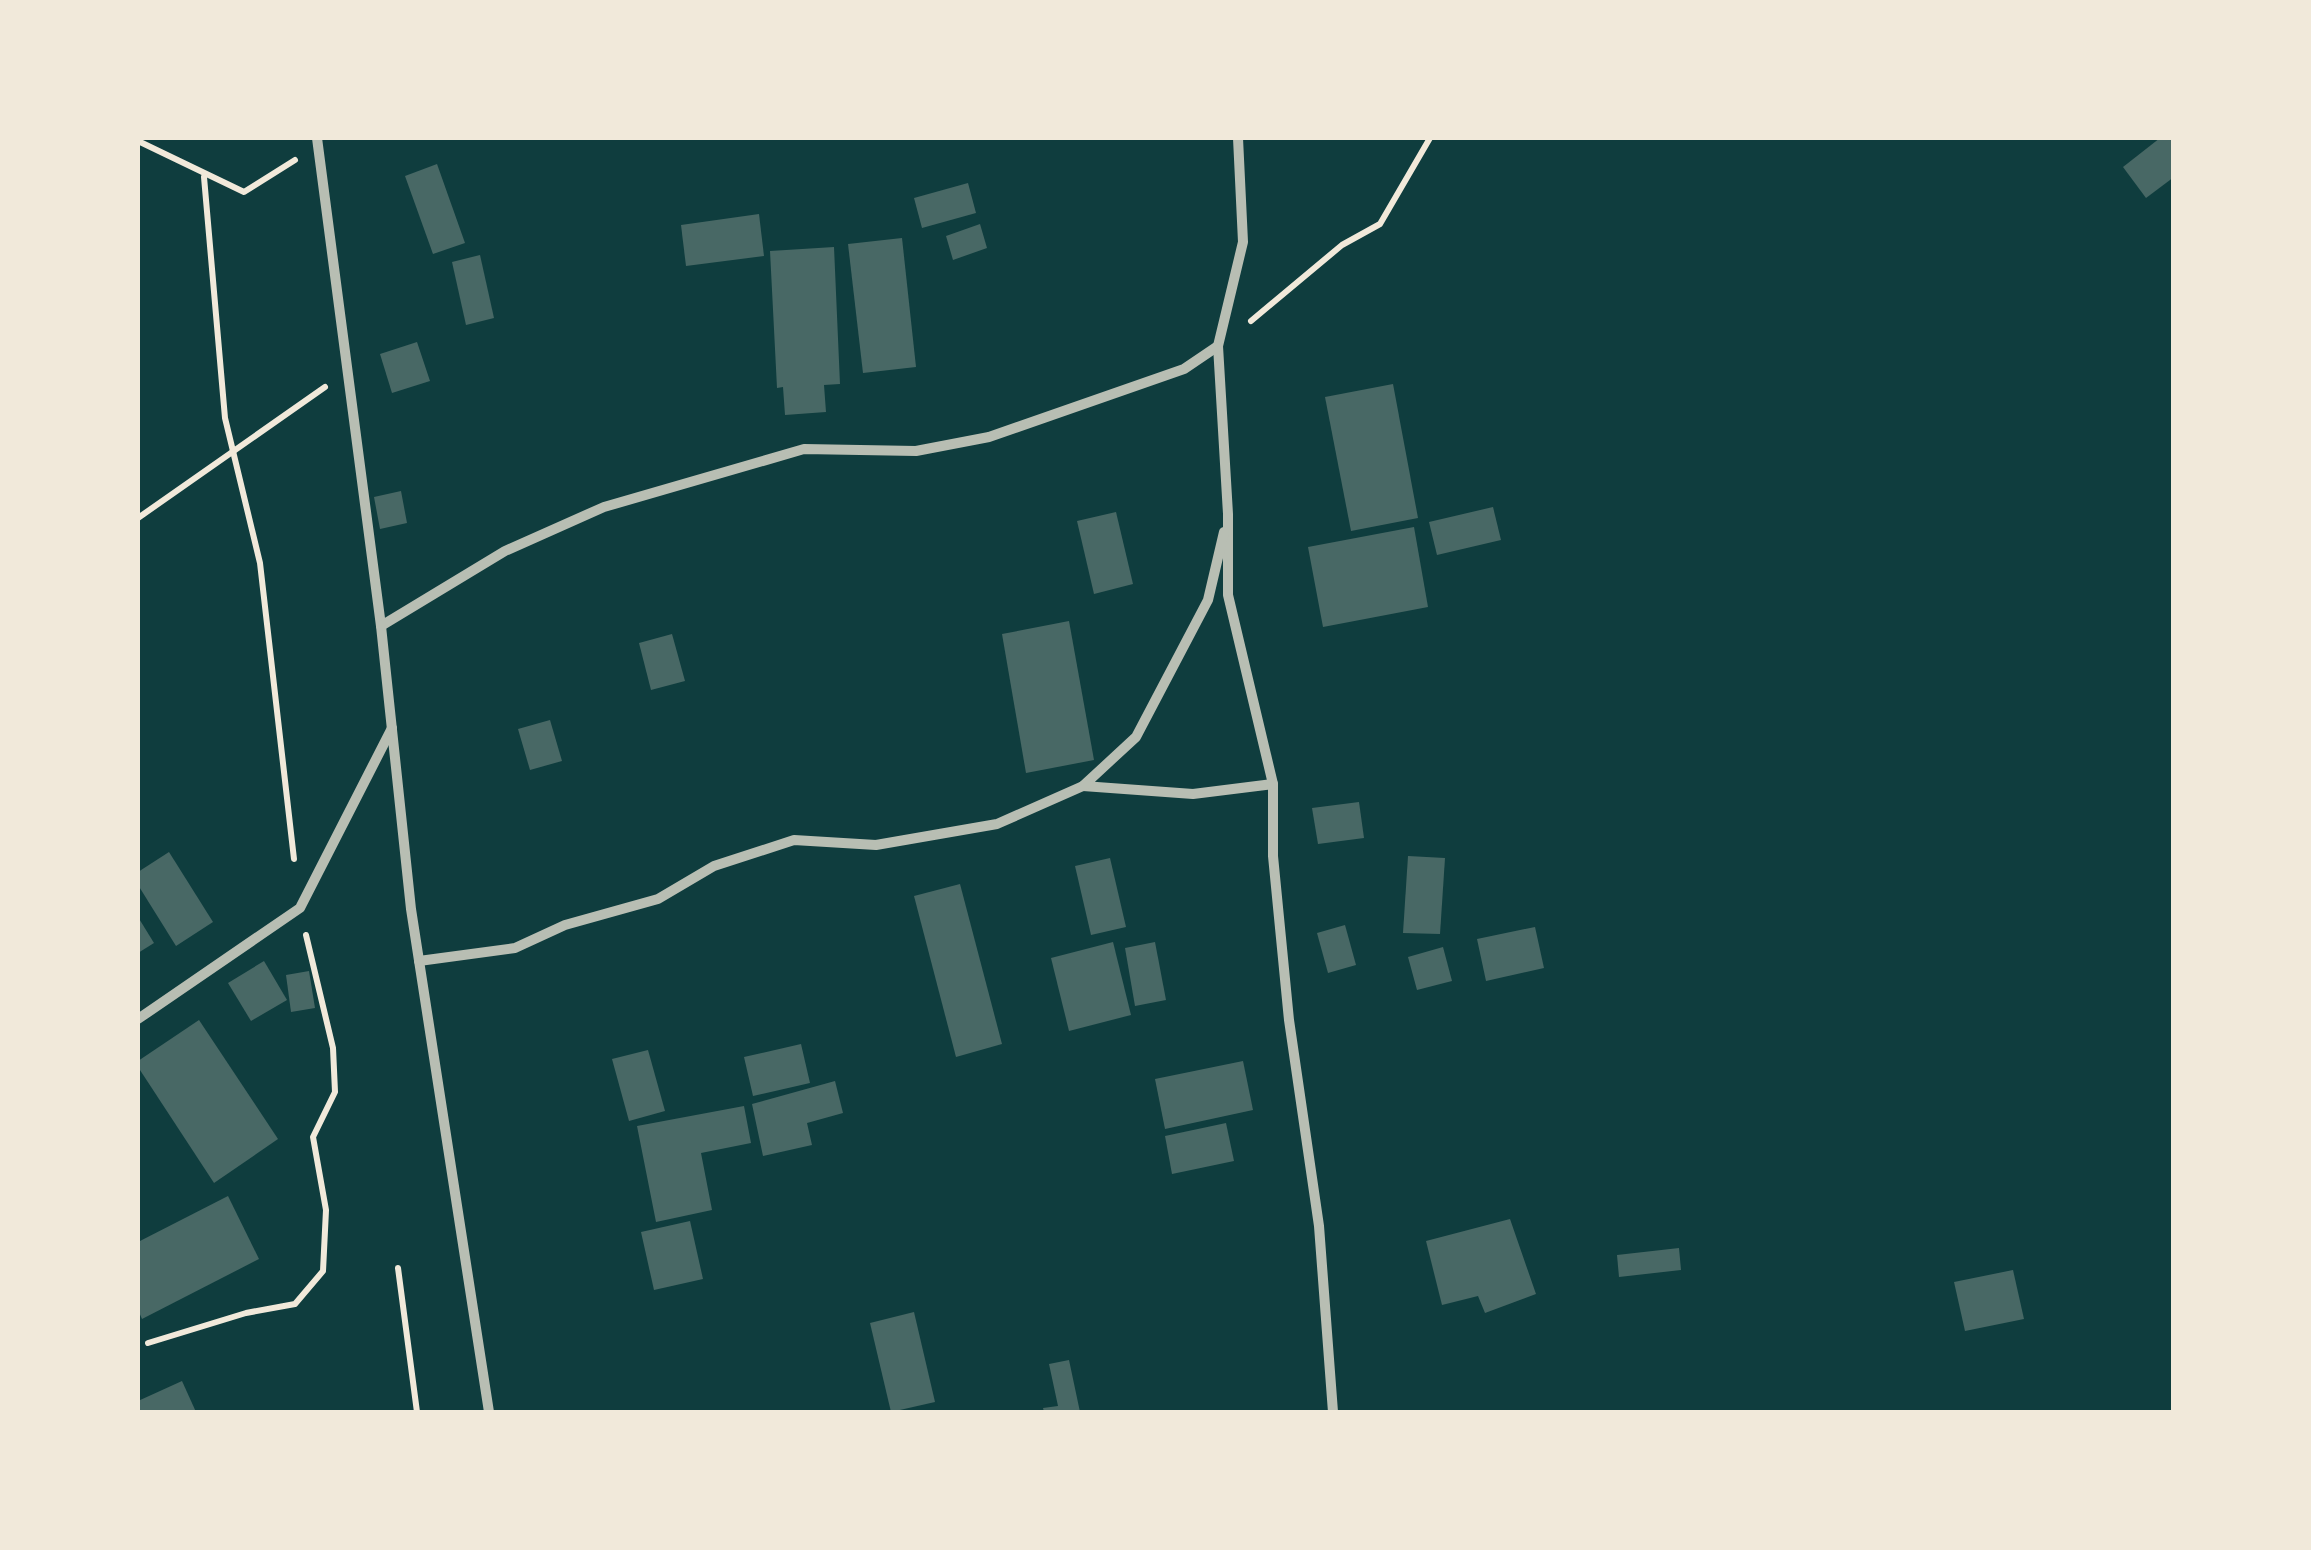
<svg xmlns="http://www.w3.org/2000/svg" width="2311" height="1550" font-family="Commissioner,sans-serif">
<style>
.building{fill:#486865}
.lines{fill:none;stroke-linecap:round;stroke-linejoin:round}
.path{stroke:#f1e9da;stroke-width:6}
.minor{stroke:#b8beb3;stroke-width:10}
</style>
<rect width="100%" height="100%" fill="#0f3d3e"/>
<g class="building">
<path d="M 2160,138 L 2174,138 L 2174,177 L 2146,198 L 2123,167 Z"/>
<path d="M 437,164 L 465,243 L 433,254 L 405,176 Z"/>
<path d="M 968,183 L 976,213 L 922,228 L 914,198 Z"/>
<path d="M 759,214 L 764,256 L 686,266 L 681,225 Z"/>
<path d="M 980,224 L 987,248 L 953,260 L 946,236 Z"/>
<path d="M 902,238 L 916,367 L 863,373 L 848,244 Z"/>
<path d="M 834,247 L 840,384 L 824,385 L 826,412 L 785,415 L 783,387 L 777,388 L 770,251 Z"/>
<path d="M 480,255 L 494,318 L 466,325 L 452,262 Z"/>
<path d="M 417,342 L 430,381 L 392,393 L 380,354 Z"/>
<path d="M 1393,384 L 1418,518 L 1351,531 L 1325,397 Z"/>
<path d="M 401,491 L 407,523 L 380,529 L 374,497 Z"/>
<path d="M 1493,507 L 1501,540 L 1437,555 L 1429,522 Z"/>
<path d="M 1116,512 L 1133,584 L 1094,594 L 1077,521 Z"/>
<path d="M 1414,527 L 1428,607 L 1323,627 L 1308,547 Z"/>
<path d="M 1069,621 L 1094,760 L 1026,773 L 1002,634 Z"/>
<path d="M 672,634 L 685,681 L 651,690 L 639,643 Z"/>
<path d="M 550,720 L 562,761 L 530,770 L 518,729 Z"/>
<path d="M 1359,802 L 1364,838 L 1318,844 L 1312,808 Z"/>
<path d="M 169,852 L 213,922 L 176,946 L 138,885 L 138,872 Z"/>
<path d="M 1408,856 L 1445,858 L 1440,934 L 1403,933 Z"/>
<path d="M 1110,858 L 1126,927 L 1091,935 L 1075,866 Z"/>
<path d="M 960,884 L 1002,1044 L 956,1057 L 914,896 Z"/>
<path d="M 138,917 L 154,943 L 138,953 Z"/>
<path d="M 1345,925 L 1356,965 L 1328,973 L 1317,933 Z"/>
<path d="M 1535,927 L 1544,968 L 1486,981 L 1477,939 Z"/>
<path d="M 1113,942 L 1131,1015 L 1069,1031 L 1051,958 Z"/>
<path d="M 1155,942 L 1166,1000 L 1135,1006 L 1125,948 Z"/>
<path d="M 1443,947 L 1452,981 L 1417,990 L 1408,957 Z"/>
<path d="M 264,961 L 287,1000 L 251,1021 L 228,983 Z"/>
<path d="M 309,971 L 315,1008 L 291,1012 L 286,975 Z"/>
<path d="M 199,1020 L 278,1139 L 214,1183 L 138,1067 L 138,1061 Z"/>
<path d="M 801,1044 L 810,1083 L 753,1096 L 744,1057 Z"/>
<path d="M 648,1050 L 665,1111 L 629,1121 L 612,1059 Z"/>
<path d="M 1243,1061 L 1253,1110 L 1165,1129 L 1155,1079 Z"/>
<path d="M 835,1081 L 843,1113 L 807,1123 L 812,1145 L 763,1156 L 752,1104 Z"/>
<path d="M 744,1106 L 751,1143 L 701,1153 L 712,1210 L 656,1222 L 637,1126 Z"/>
<path d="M 1226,1123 L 1234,1161 L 1172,1174 L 1165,1136 Z"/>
<path d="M 228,1196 L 259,1259 L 142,1319 L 138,1310 L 138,1242 Z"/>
<path d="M 1510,1219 L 1536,1294 L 1485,1313 L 1478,1296 L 1442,1305 L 1426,1241 Z"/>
<path d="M 690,1221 L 703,1279 L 654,1290 L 641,1232 Z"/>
<path d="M 1679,1248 L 1681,1270 L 1619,1277 L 1617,1255 Z"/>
<path d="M 2013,1270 L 2024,1319 L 1965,1331 L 1954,1282 Z"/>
<path d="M 914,1312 L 935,1402 L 891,1412 L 870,1323 Z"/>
<path d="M 1069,1360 L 1080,1412 L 1044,1412 L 1043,1408 L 1058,1406 L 1049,1364 Z"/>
<path d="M 182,1381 L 196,1412 L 138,1412 L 138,1401 Z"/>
</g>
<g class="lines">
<g class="path">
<path d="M 138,141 L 244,192 L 295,160"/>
<path d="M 204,177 L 225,418 L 260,563 L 294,859"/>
<path d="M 1251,321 L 1342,245 L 1380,224 L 1430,138"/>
<path d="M 138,518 L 325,387"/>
<path d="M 398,1268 L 417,1412"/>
<path d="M 148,1343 L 246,1313 L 295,1304 L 323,1271 L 326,1210 L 313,1137 L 335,1092 L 333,1048 L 306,935"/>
</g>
<g class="minor">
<path d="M 317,138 L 381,626 L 411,909 L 489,1412"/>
<path d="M 1238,138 L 1243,242 L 1218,346 L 1228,514 L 1228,595 L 1273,784 L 1273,856 L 1289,1020 L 1319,1226 L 1333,1412"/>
<path d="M 381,626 L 505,551 L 604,507 L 804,449 L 916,451 L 989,437 L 1184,369 L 1218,346"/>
<path d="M 1083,786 L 1193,794 L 1273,784"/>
<path d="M 419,961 L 515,948 L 565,925 L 658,899 L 714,866 L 794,840 L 876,845 L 997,824 L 1083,786 L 1136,737 L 1208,600 L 1224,532"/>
<path d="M 138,1019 L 300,908 L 392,728"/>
</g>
</g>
<rect width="2311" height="1550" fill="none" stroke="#f1e9da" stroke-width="280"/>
</svg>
